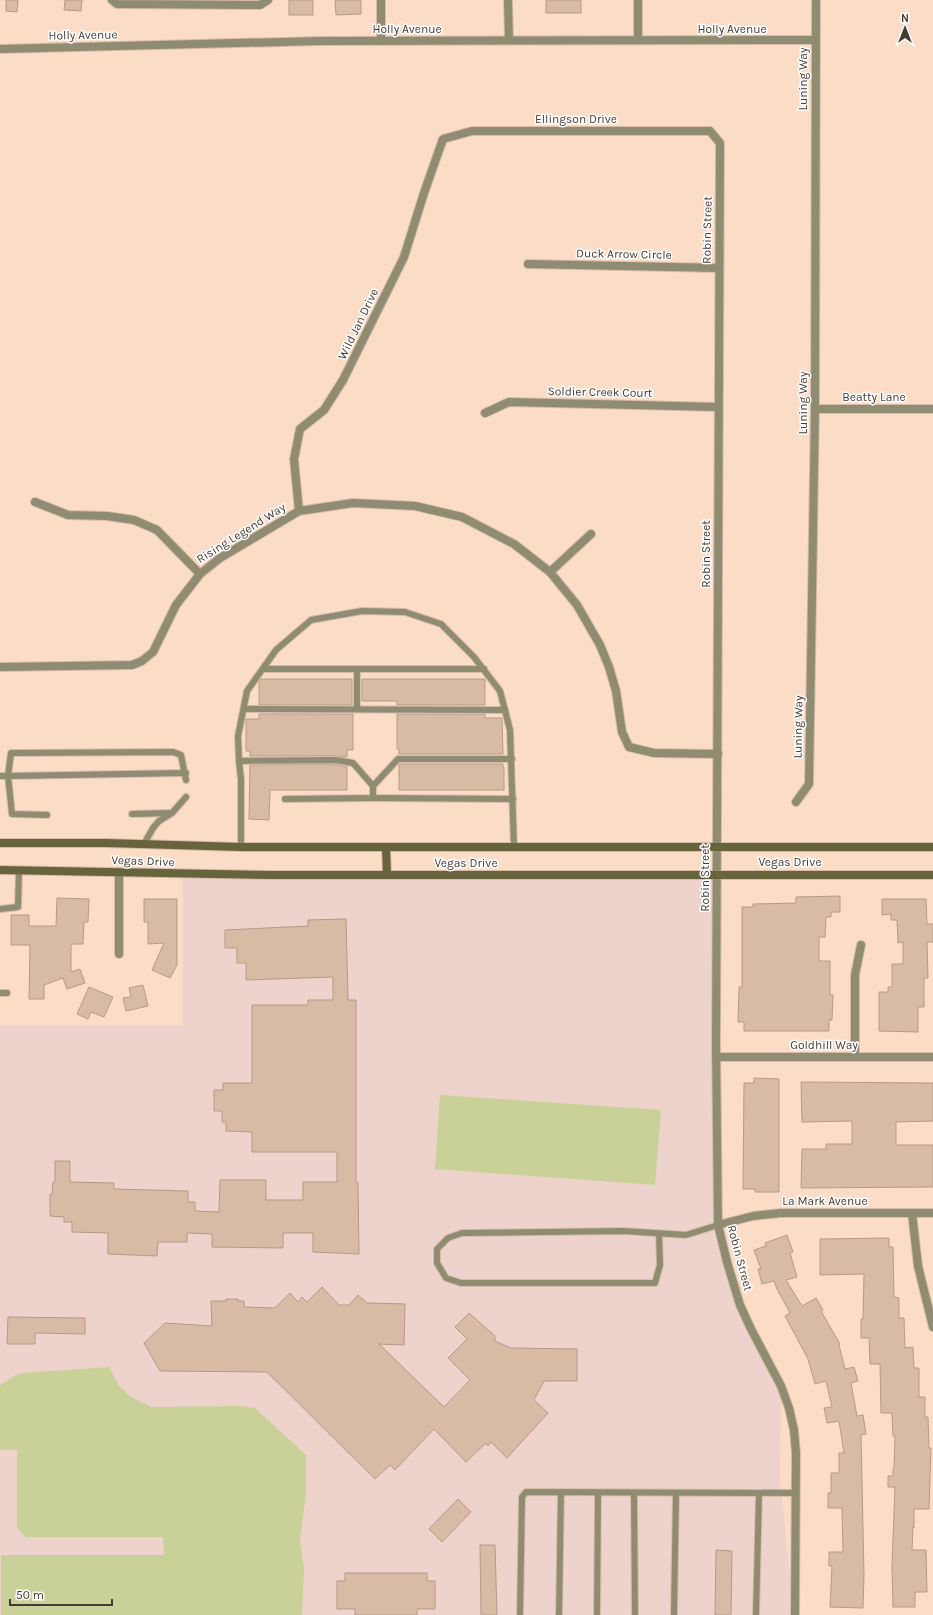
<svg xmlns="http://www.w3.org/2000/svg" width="933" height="1615" font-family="Karla,sans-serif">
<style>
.education{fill:#edd3cc}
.green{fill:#cad198}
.building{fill:#d8bba5;stroke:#b69a85}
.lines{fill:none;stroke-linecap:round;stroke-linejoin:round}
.service-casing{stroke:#d7bca9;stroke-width:8}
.minor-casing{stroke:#d7bca9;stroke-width:10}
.secondary-casing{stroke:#d7bca9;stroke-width:10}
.service{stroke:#8f8c72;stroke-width:6}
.minor{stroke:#8f8c72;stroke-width:8}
.secondary{stroke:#67633c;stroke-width:8}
.labels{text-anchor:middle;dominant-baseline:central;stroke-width:3;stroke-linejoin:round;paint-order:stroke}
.street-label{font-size:12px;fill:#463a31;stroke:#fff}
</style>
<rect width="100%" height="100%" fill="#fbddc7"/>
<path class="education" d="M 183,874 L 717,874 L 718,1225 L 740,1305 L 781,1386 L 780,1480 L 794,1615 L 0,1615 L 0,1025 L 183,1025 Z"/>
<g class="green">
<path d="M 440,1095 L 661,1110 L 655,1185 L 435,1169 Z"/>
<path d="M 109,1367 L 119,1386 L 131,1397 L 151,1407 L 240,1406 L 255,1408 L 306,1455 L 306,1494 L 300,1539 L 304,1568 L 302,1615 L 1,1615 L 1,1555 L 164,1555 L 163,1537 L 26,1537 L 17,1528 L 17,1450 L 0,1450 L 0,1385 L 16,1375 L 23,1373 Z"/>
</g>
<g class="building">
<path d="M 6,0 L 18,0 L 17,12 L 6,11 Z"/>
<path d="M 65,0 L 82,0 L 81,11 L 64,10 Z"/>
<rect x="289" y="0" width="24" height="15"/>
<path d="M 335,0 L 361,0 L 361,14 L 336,15 Z"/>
<rect x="546" y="0" width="35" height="13"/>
<path d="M 261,679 L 352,679 L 352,705 L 259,705 L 259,681 Z"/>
<path d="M 362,679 L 485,679 L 485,705 L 397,705 L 397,701 L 362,701 Z"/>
<path d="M 259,714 L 353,714 L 353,750 L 347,750 L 347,757 L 335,756 L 250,756 L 250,751 L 246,751 L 246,719 L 259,719 Z"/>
<path d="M 397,714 L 485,714 L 485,718 L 502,718 L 503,754 L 399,754 L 399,749 L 397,749 Z"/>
<path d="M 335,764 L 347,767 L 347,790 L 270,790 L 269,820 L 249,819 L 250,765 Z"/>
<path d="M 399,764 L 503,764 L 503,767 L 504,767 L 504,790 L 399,790 Z"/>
<path d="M 840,896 L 840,912 L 831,912 L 831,917 L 826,917 L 825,937 L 819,937 L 819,961 L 830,961 L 830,995 L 833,995 L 832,1020 L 829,1020 L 829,1031 L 744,1031 L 744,1022 L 738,1022 L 739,987 L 742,987 L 742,907 L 753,907 L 753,904 L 796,903 L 796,897 Z"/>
<path d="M 57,898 L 89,899 L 88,922 L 84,922 L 83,944 L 71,944 L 71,972 L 80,969 L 85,983 L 67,989 L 63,978 L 44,985 L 44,999 L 29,999 L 30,945 L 11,945 L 11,915 L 29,915 L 29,926 L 56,926 Z"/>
<path d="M 144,899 L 177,899 L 177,965 L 170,978 L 152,970 L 164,943 L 148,944 L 148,922 L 144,922 Z"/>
<path d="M 882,899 L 926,899 L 927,924 L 933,924 L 933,942 L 927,942 L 928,978 L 924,978 L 924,1007 L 918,1007 L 918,1032 L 879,1031 L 879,992 L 888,992 L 888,987 L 892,987 L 892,964 L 903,964 L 903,942 L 898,943 L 897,920 L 891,920 L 891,914 L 882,915 Z"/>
<path d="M 346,919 L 348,1000 L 356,1000 L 356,1182 L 358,1182 L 359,1254 L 313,1252 L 313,1233 L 283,1233 L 283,1248 L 212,1247 L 212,1234 L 187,1233 L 187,1242 L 158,1242 L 157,1256 L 108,1254 L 108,1233 L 72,1232 L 72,1222 L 64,1222 L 64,1217 L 50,1216 L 50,1194 L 52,1194 L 53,1182 L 55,1182 L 55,1161 L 70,1161 L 70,1182 L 114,1183 L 114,1189 L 188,1191 L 188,1202 L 195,1202 L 195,1211 L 219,1212 L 220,1180 L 266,1180 L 266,1200 L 303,1200 L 303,1182 L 337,1182 L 337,1152 L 252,1152 L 252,1132 L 226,1131 L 226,1122 L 222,1122 L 222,1111 L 214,1111 L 214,1090 L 223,1090 L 223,1083 L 252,1083 L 252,1005 L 308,1005 L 308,1000 L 333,1000 L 333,977 L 246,980 L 246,963 L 237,963 L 237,948 L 225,948 L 225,930 L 308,926 L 308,920 Z"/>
<path d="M 143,985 L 148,1006 L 126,1011 L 123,998 L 131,997 L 129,988 Z"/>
<path d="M 89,987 L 113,997 L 104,1017 L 91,1012 L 88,1019 L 77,1014 Z"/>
<path d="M 754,1078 L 779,1079 L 779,1192 L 755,1192 L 755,1189 L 743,1189 L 744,1083 L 754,1083 Z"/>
<path d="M 801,1082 L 933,1083 L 933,1121 L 896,1122 L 896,1145 L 933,1145 L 933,1187 L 801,1188 L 802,1149 L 826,1149 L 826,1144 L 852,1144 L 852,1121 L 802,1122 Z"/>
<path d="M 787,1235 L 793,1252 L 790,1253 L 797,1277 L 786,1280 L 802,1306 L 816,1298 L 823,1310 L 821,1311 L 840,1344 L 839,1345 L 845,1369 L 854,1367 L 858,1381 L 851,1383 L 857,1416 L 863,1415 L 866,1434 L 861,1435 L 864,1574 L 863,1608 L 830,1607 L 832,1566 L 829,1566 L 829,1552 L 843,1552 L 842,1508 L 828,1508 L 828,1493 L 831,1493 L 831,1473 L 839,1473 L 839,1453 L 844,1453 L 839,1421 L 827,1423 L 824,1408 L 832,1407 L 826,1381 L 815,1384 L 808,1359 L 785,1316 L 790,1313 L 777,1289 L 774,1281 L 762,1284 L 758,1269 L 761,1269 L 754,1250 L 766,1246 L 765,1243 Z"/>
<path d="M 889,1238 L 889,1247 L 893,1247 L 894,1297 L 899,1298 L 899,1318 L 904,1318 L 905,1348 L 913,1347 L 914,1368 L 919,1368 L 919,1397 L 925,1397 L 925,1417 L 928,1417 L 929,1448 L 931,1448 L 929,1509 L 914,1509 L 914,1528 L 913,1527 L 912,1550 L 926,1550 L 927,1592 L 915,1592 L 915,1607 L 893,1607 L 892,1566 L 895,1487 L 888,1487 L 888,1476 L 893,1476 L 893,1468 L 894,1468 L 895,1436 L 893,1436 L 892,1413 L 881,1413 L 880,1364 L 870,1364 L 869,1338 L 861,1338 L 861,1319 L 863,1319 L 864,1274 L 820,1275 L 820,1239 Z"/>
<path d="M 322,1287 L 339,1305 L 349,1305 L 358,1295 L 367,1303 L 405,1304 L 404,1345 L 379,1344 L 444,1407 L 470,1380 L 448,1358 L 467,1339 L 455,1327 L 469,1313 L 495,1336 L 495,1341 L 511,1348 L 577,1349 L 577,1381 L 544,1381 L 534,1400 L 548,1413 L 507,1458 L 491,1442 L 488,1446 L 486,1443 L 466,1462 L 434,1429 L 395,1470 L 390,1465 L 375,1479 L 267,1372 L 160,1371 L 144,1343 L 165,1323 L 212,1326 L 211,1301 L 226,1301 L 226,1299 L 238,1299 L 238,1301 L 244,1301 L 244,1307 L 275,1308 L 290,1293 L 298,1302 L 302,1297 L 307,1302 Z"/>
<path d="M 8,1317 L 85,1318 L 85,1334 L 35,1333 L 35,1344 L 7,1344 Z"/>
<path d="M 458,1499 L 471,1512 L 442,1542 L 429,1529 Z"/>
<path d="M 480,1545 L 495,1545 L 497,1615 L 481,1615 Z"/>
<path d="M 716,1550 L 732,1551 L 731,1615 L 715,1615 Z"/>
<path d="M 345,1573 L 427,1573 L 427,1581 L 435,1581 L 435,1609 L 417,1609 L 417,1615 L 355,1615 L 355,1609 L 337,1609 L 337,1581 L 345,1581 Z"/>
</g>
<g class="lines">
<g class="service-casing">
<g id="service">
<path d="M 263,669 L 484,669"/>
<path d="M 357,669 L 357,709"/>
<path d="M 244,709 L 505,710"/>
<path d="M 239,761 L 335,760 L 353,763 L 373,786 L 373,798 L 285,799"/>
<path d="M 0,776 L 8,776 L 11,753 L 173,752 L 181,755 L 186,780"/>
<path d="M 373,786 L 398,759 L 512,759"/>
<path d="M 373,798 L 513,799"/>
<path d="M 132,814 L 171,813"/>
<path d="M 47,815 L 12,814 L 8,776 L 186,773"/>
<path d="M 144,844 L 153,828 L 159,821 L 172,813 L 186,797"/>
<path d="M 241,847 L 241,779 L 239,761 L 238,736 L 247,691 L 276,650 L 311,620 L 362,611 L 405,612 L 441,624 L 474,657 L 500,691 L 510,730 L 514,847"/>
<path d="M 0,909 L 18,907 L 19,871"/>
<path d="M 0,993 L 7,993"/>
<path d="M 659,1234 L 660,1265 L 655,1283 L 461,1283 L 446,1278 L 437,1263 L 437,1249 L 448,1238 L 462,1233 L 623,1231 L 686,1235 L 718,1225"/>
<path d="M 634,1493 L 635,1615"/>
<path d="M 520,1615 L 522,1497 L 526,1492 L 796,1493"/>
<path d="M 559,1615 L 561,1492"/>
<path d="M 597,1615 L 598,1493"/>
<path d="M 674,1615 L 676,1493"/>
<path d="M 756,1615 L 759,1493"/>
</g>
</g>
<g class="minor-casing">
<g id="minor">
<path d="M 112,0 L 117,4 L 260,5 L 268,0"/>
<path d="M 381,0 L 381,41"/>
<path d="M 508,0 L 509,40"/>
<path d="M 638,40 L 638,0"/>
<path d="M 0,49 L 319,41 L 815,40"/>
<path d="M 528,264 L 719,268"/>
<path d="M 815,409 L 933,409"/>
<path d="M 485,413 L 509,402 L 718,407"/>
<path d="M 35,502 L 68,515 L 107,516 L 134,520 L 157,530 L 200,574"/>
<path d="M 299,511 L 294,459 L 300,429 L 324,410 L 343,380 L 404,257 L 424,193 L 443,139 L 472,131 L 710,131 L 720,143 L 716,1043 L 718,1225 L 727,1262 L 740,1305 L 751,1329 L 781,1386 L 789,1408 L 794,1430 L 796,1453 L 795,1615"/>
<path d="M 550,572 L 591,534"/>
<path d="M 0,667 L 132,665 L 142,661 L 153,652 L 176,605 L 200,574 L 220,558 L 299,511 L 353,503 L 415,506 L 462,517 L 514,544 L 550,572 L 577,605 L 600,645 L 609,667 L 616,691 L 622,732 L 629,747 L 654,753 L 718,754"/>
<path d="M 796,802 L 809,784 L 815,409 L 816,0"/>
<path d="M 119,873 L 119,954"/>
<path d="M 716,1057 L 933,1057"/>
<path d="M 855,1057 L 855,975 L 861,945"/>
<path d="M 912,1213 L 918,1266 L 933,1327"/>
<path d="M 718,1225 L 753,1216 L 781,1213 L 933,1213"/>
</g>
</g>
<g class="secondary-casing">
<g id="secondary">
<path d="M 0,843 L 106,843 L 241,847 L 933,847"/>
<path d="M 386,847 L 387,875"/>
<path d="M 0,870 L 272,875 L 933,875"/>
</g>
</g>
<use href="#service" class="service"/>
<use href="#minor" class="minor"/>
<use href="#secondary" class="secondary"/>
</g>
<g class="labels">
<g class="street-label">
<text x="407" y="29">Holly Avenue</text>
<text x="732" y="29">Holly Avenue</text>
<text transform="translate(83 35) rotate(-1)">Holly Avenue</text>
<text transform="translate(803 79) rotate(-90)">Luning Way</text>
<text x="576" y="119">Ellingson Drive</text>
<text transform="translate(707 230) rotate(-89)">Robin Street</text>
<text transform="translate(624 254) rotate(1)">Duck Arrow Circle</text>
<text transform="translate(358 324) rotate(-64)">Wild Jan Drive</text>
<text transform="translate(600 392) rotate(1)">Soldier Creek Court</text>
<text x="874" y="397">Beatty Lane</text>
<text transform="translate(803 403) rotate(-90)">Luning Way</text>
<text transform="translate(241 533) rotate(-32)">Rising Legend Way</text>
<text transform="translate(706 554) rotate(-90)">Robin Street</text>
<text transform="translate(798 727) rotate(-89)">Luning Way</text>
<text transform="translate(143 861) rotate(2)">Vegas Drive</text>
<text x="790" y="862">Vegas Drive</text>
<text x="466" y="863">Vegas Drive</text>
<text transform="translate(705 878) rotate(-90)">Robin Street</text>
<text x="824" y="1045">Goldhill Way</text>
<text x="825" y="1201">La Mark Avenue</text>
<text transform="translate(740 1258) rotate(75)">Robin Street</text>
</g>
</g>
<g transform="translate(905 28)" stroke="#ffffff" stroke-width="3" paint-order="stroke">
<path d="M0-3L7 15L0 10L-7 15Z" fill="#463a31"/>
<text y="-6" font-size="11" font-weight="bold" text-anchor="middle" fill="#463a31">N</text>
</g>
<path d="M10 1599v6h102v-6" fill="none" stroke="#463a31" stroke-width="2"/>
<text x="16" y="1599" font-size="12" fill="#463a31" stroke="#ffffff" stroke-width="3" paint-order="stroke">50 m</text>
</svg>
